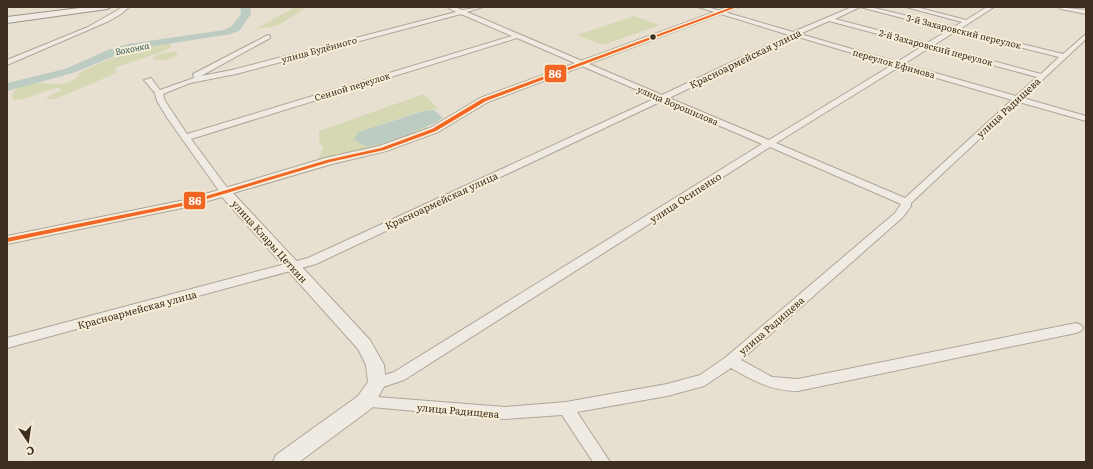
<svg xmlns="http://www.w3.org/2000/svg" width="1093" height="469" font-family="Literata,serif">
<style>
.green{fill:#d6d7b3}
.water{fill:#bcccc2}
.lines{fill:none;stroke-linecap:round;stroke-linejoin:round}
.river{fill:#bcccc2;fill-rule:evenodd}
.minor-casing{stroke:#ada599;stroke-width:2}
.tertiary-casing{stroke:#ada599;stroke-width:2}
.secondary-casing{stroke:#9c958a;stroke-width:2}
.minor{fill:#efebe3;fill-rule:evenodd}
.tertiary{fill:#efebe3;fill-rule:evenodd}
.secondary{fill:#efebe3;fill-rule:evenodd}
.bus-1-casing{stroke:#f7eed8;stroke-width:3}
.bus-1{fill:#f26522;fill-rule:evenodd}
.bus-dot{fill:#3d2e20;stroke:#f7eed8;stroke-width:1.5}
.labels{text-anchor:middle;dominant-baseline:central;stroke-width:4;stroke-linejoin:round;paint-order:stroke}
.far-street-label{font-size:9px;fill:#3d2e20;stroke:#f7eed8}
.far-water-label{font-size:9px;font-style:italic;fill:#2f5d5a;stroke:#f7eed8}
.street-label{font-size:10px;fill:#3d2e20;stroke:#f7eed8}
.line-badge{stroke:#f7eed8;stroke-width:1.5}
.badge-label{font-size:11px;text-anchor:middle;font-weight:bold;fill:#fff}
</style>
<rect width="100%" height="100%" fill="#e7e0d1"/>
<g class="green">
<path d="M 296,7 L 307,7 L 277,26 L 255,29 Z"/>
<path d="M 634,16 L 660,25 L 603,45 L 577,35 Z"/>
<path d="M 161,44 L 169,44 L 172,46 L 164,51 L 114,68 L 117,72 L 112,75 L 55,99 L 45,99 L 61,90 L 60,88 C 44,88 31,100 15,100 L 12,97 C 17,77 43,83 58,84 C 64,85 73,80 78,77 L 79,73 L 109,59 Z"/>
<path d="M 175,51 L 178,54 C 172,59 160,63 152,58 L 160,54 Z"/>
<path d="M 424,94 L 438,109 L 422,111 L 379,125 L 380,143 L 427,127 L 428,128 L 387,144 L 345,154 L 339,154 L 340,152 L 325,160 L 318,160 L 323,148 L 319,142 L 319,131 Z"/>
</g>
<path class="water" d="M 434,110 L 443,118 C 432,126 385,144 372,146 C 365,147 360,144 354,139 L 359,132 L 423,111 Z"/>
<g class="lines">
<path class="river" d="M 240,7 L 250,7 L 251,14 L 239,31 L 231,34 L 129,50 L 73,73 L 7,91 L 7,83 L 65,69 L 108,50 L 128,44 L 224,30 L 231,27 L 241,14 Z"/>
<g class="minor-casing">
<g id="minor">
<path d="M 123,7 L 129,7 L 121,14 L 109,21 L 7,65 L 7,60 L 88,27 Z"/>
<path d="M 447,7 L 455,7 L 462,10 L 483,7 L 467,12 L 662,95 L 789,35 L 698,7 L 707,7 L 793,32 L 852,7 L 860,7 L 835,19 L 927,43 L 949,30 L 860,7 L 870,7 L 954,27 L 962,22 L 906,7 L 916,7 L 966,20 L 987,7 L 994,7 L 960,29 L 1063,54 L 1086,34 L 1086,39 L 1023,98 L 1086,116 L 1086,121 L 1019,102 L 911,203 L 911,206 L 903,217 L 741,360 L 772,377 L 798,379 L 1076,323 L 1081,325 L 1083,328 L 1081,331 L 1076,333 L 798,391 C 772,391 753,381 731,368 L 704,386 L 667,396 L 577,412 L 610,462 L 593,462 L 562,415 L 505,419 L 360,406 L 358,402 L 360,398 L 365,396 L 505,407 L 566,402 L 667,384 L 700,375 L 726,357 L 895,213 L 901,204 L 770,147 L 404,380 L 377,389 L 372,387 L 370,383 L 372,379 L 394,372 L 762,144 L 662,101 L 316,264 L 7,348 L 7,338 L 308,258 L 656,98 L 517,38 L 191,139 L 231,193 L 226,196 L 222,195 L 168,119 L 157,101 L 155,93 L 144,80 L 151,78 L 160,90 L 194,78 L 193,74 L 268,35 L 270,36 L 270,38 L 201,76 L 232,70 L 456,12 ZM 461,14 L 512,36 L 187,134 L 165,101 L 163,94 L 190,83 L 236,74 ZM 829,21 L 923,46 L 897,62 L 800,34 ZM 956,31 L 1059,57 L 1041,74 L 934,45 ZM 795,36 L 892,65 L 769,140 L 669,98 L 790,40 ZM 929,48 L 1037,77 L 1016,96 L 904,64 ZM 899,67 L 1012,100 L 905,198 L 776,143 Z"/>
<path d="M 1058,7 L 1086,10 L 1086,14 L 1061,9 Z"/>
</g>
</g>
<g class="tertiary-casing">
<path id="tertiary" d="M 728,7 L 739,7 L 488,102 L 438,132 L 386,151 L 332,164 L 233,193 L 370,340 L 384,365 L 386,383 L 372,408 L 299,462 L 273,462 L 276,455 L 358,396 L 368,382 L 366,365 L 358,349 L 222,197 L 187,207 L 7,244 L 7,236 L 185,200 L 325,158 L 379,146 L 430,128 L 480,98 Z"/>
</g>
<g class="secondary-casing">
<path id="secondary" d="M 88,7 L 111,7 L 107,9 L 7,23 L 7,17 Z"/>
</g>
<use href="#minor" class="minor"/>
<use href="#tertiary" class="tertiary"/>
<use href="#secondary" class="secondary"/>
<g class="bus-1-casing">
<path id="bus-1" d="M 732,7 L 737,7 L 486,101 L 436,131 L 384,150 L 330,162 L 187,205 L 7,242 L 7,238 L 186,202 L 327,160 L 381,148 L 432,129 L 482,99 Z"/>
</g>
<use href="#bus-1" class="bus-1"/>
</g>
<circle class="bus-dot" cx="653" cy="37" r="3.5"/>
<g class="labels">
<g class="far-street-label">
<text transform="translate(964 31) rotate(14)">3-й Захаровский переулок</text>
<text transform="translate(936 47) rotate(15)">2-й Захаровский переулок</text>
<text transform="translate(319 49) rotate(-15)">улица Будённого</text>
<text transform="translate(894 63) rotate(16)">переулок Ефимова</text>
<text transform="translate(352 86) rotate(-17)">Сенной переулок</text>
<text transform="translate(678 105) rotate(23)">улица Ворошилова</text>
</g>
<g class="far-water-label">
<text transform="translate(132 48) rotate(-11)">Вохонка</text>
</g>
<g class="street-label">
<text transform="translate(745 58) rotate(-26)">Красноармейская улица</text>
<text transform="translate(1008 107) rotate(-43)">улица Радищева</text>
<text transform="translate(685 197) rotate(-33)">улица Осипенко</text>
<text transform="translate(441 200) rotate(-25)">Красноармейская улица</text>
<text transform="translate(270 241) rotate(48)">улица Клары Цеткин</text>
<text transform="translate(137 309) rotate(-15)">Красноармейская улица</text>
<text transform="translate(771 325) rotate(-41)">улица Радищева</text>
<text transform="translate(458 410) rotate(5)">улица Радищева</text>
</g>
</g>
<g class="line-badge">
<rect x="544" y="64" width="23" height="19" rx="4" fill="#f26522"/>
<rect x="183" y="191" width="23" height="19" rx="4" fill="#f26522"/>
</g>
<g class="badge-label">
<text x="555" y="78">86</text>
<text x="195" y="205">86</text>
</g>
<rect width="1093" height="469" fill="none" stroke="#3d2e20" stroke-width="16"/>
<g transform="translate(28 441) rotate(167)" stroke="#f7eed8" stroke-width="3" paint-order="stroke">
<path d="M0-3L7 15L0 10L-7 15Z" fill="#3d2e20"/>
<text y="-6" font-size="11" font-weight="bold" text-anchor="middle" fill="#3d2e20">С</text>
</g>
</svg>
